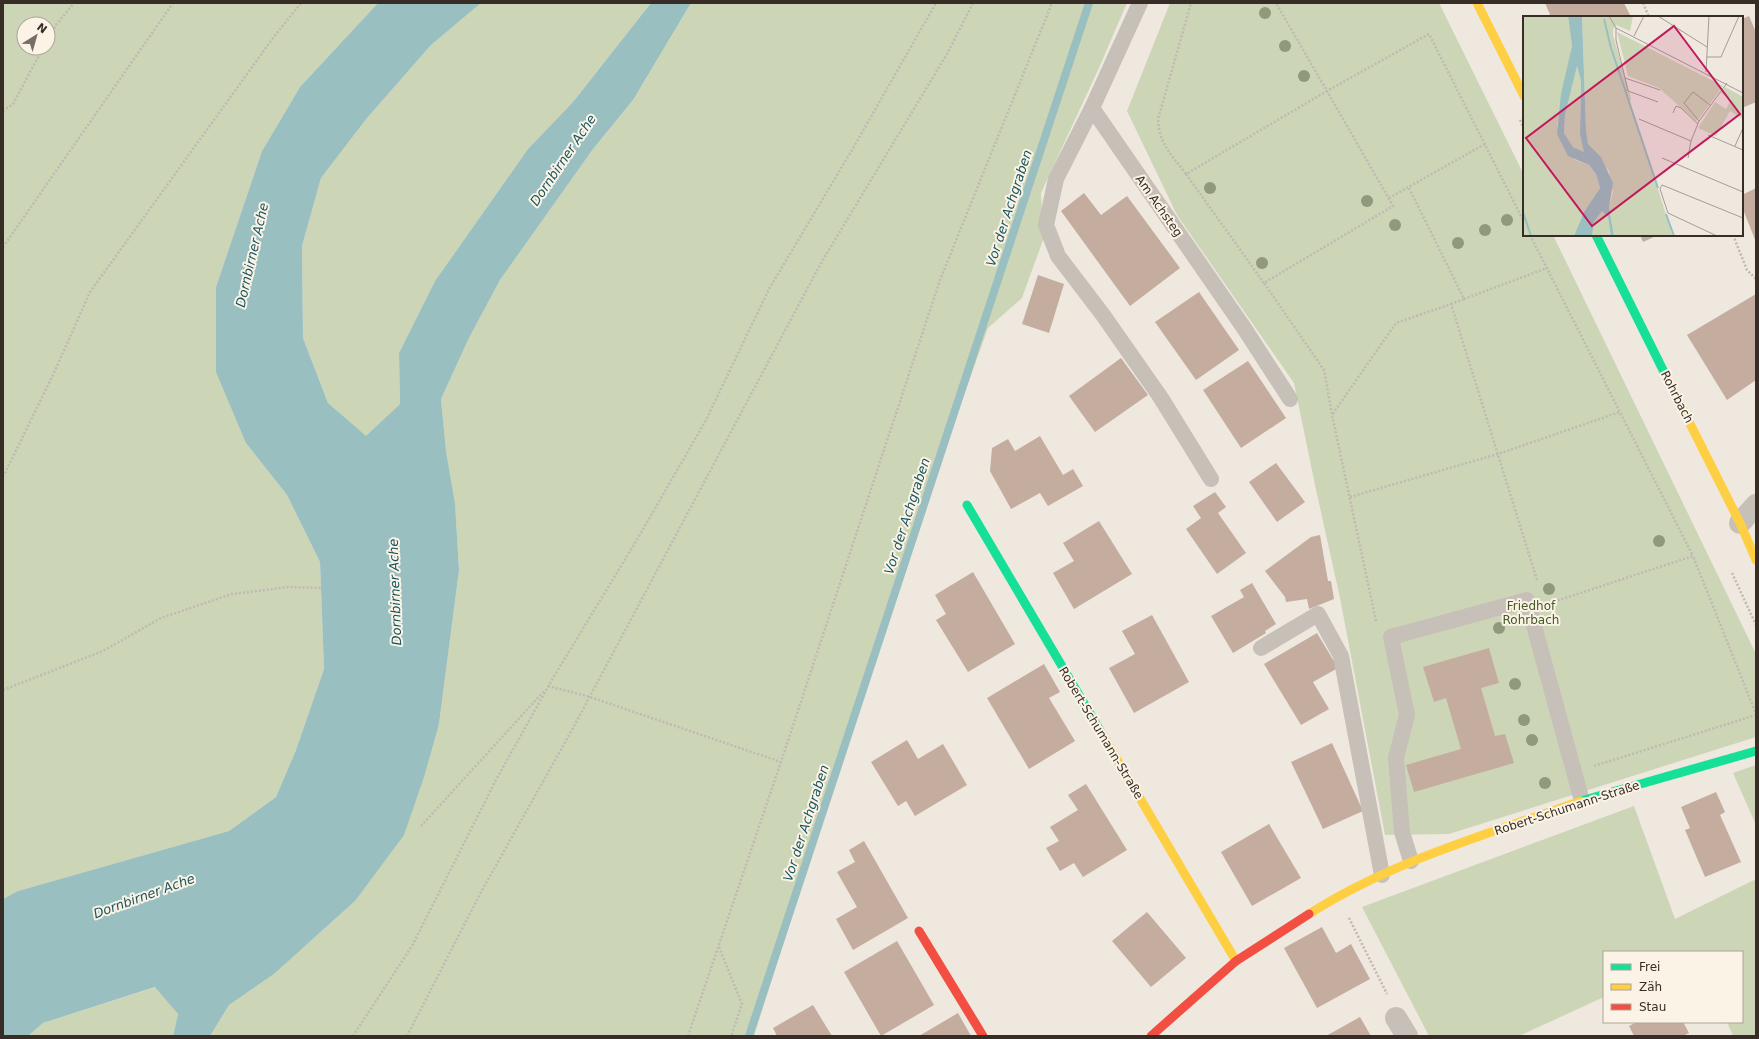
<svg xmlns="http://www.w3.org/2000/svg" width="1759" height="1039" font-family="'DejaVu Sans',sans-serif">
<style>
.green{fill:#cdd5b7;fill-rule:evenodd}
.water{fill:#99bfc1}
.lines{fill:none;stroke-linecap:round;stroke-linejoin:round}
.stream{stroke:#99bfc1;stroke-width:8}
.building{fill:#c4ad9f}
.path{stroke:#c0b9b1;stroke-width:2.5;stroke-dasharray:2 2;stroke-linecap:butt}
.lane{stroke:#c7c0b9;stroke-width:16}
.street{stroke:#c7c0b9;stroke-width:22}
.fast{stroke:#16e098;stroke-width:9}
.slow{stroke:#ffcf43;stroke-width:9}
.jam{stroke:#f24e42;stroke-width:9}
.tree{fill:#90997a}
.labels{text-anchor:middle;dominant-baseline:central;stroke-width:4;stroke-linejoin:round;paint-order:stroke}
.street-label{font-size:12px;fill:#382d26;stroke:#fbf3e6}
.park-label{font-size:12px;fill:#435927;stroke:#fbf3e6}
.water-label{font-size:13px;font-style:italic;fill:#17545e;stroke:#fbf3e6}
.inset-river{fill:none;stroke:#99bfc1;stroke-width:2}
.inset-road{fill:none;stroke:#a59d95;stroke-width:1}
.view{fill:#c2185b;fill-opacity:0.15;stroke:#c2185b;stroke-width:2}
.inset-edge{fill:none;stroke:#382d26;stroke-width:2}
</style>
<rect width="100%" height="100%" fill="#eee8df"/>
<g class="green">
<path d="M 3,3 L 378,3 L 300,87 L 262,151 L 216,287 L 246,443 L 287,495 L 320,562 L 324,669 L 296,750 L 276,797 L 229,831 L 18,891 L 3,899 ZM 24,24 L 48,24 L 48,48 L 24,48 Z"/>
<path d="M 481,3 L 651,3 L 573,102 L 528,149 L 435,281 L 399,353 L 400,404 L 366,437 L 328,403 L 303,338 L 302,246 L 321,178 L 367,118 L 431,45 Z"/>
<path d="M 691,3 L 1127,3 L 1098,70 L 1041,193 L 1043,240 L 1022,298 L 988,328 L 902,568 L 754,1036 L 210,1036 L 229,1005 L 274,974 L 355,901 L 439,724 L 459,570 L 455,503 L 446,451 L 441,399 L 469,338 L 500,280 L 593,149 L 633,100 Z"/>
<path d="M 1170,3 L 1439,3 L 1524,175 L 1524,235 L 1553,235 L 1756,654 L 1756,737 L 1449,834 L 1385,835 L 1340,598 L 1315,485 L 1294,383 L 1177,215 L 1127,111 Z"/>
<path d="M 1756,765 L 1756,825 L 1733,773 Z"/>
<path d="M 1634,806 L 1675,919 L 1756,879 L 1756,1036 L 1733,1036 L 1727,1022 L 1742,1022 L 1742,952 L 1604,952 L 1604,997 L 1519,1036 L 1429,1036 L 1362,907 Z"/>
<path d="M 156,987 L 178,1014 L 173,1036 L 28,1036 L 43,1023 Z"/>
</g>
<path class="water" d="M 378,3 L 481,3 L 431,45 L 367,118 L 321,178 L 302,246 L 303,338 L 328,403 L 366,436 L 400,404 L 399,353 L 435,281 L 528,149 L 573,102 L 651,3 L 691,3 L 633,100 L 593,149 L 500,280 L 469,338 L 441,399 L 446,451 L 455,503 L 459,570 L 439,724 L 424,777 L 404,835 L 355,901 L 274,974 L 229,1005 L 210,1036 L 173,1036 L 178,1014 L 155,987 L 43,1023 L 28,1036 L 3,1036 L 3,899 L 18,891 L 229,831 L 276,797 L 296,750 L 324,669 L 320,562 L 287,495 L 246,443 L 216,372 L 216,287 L 262,151 L 300,87 Z"/>
<g class="lines">
<path class="stream" d="M 749,1036 L 1089,3"/>
</g>
<g class="building">
<path d="M 1545,3 L 1624,3 L 1631,17 L 1551,17 Z"/>
<path d="M 1749,16 L 1756,32 L 1756,102 L 1742,108 L 1742,19 Z"/>
<path d="M 1756,188 L 1756,242 L 1742,207 L 1742,195 Z"/>
<path d="M 1084,193 L 1101,215 L 1127,196 L 1180,268 L 1130,306 L 1061,211 Z"/>
<path d="M 1640,235 L 1658,235 L 1643,242 Z"/>
<path d="M 1038,275 L 1064,284 L 1049,333 L 1022,324 Z"/>
<path d="M 1199,292 L 1239,350 L 1196,380 L 1155,322 Z"/>
<path d="M 1756,294 L 1756,380 L 1727,400 L 1687,335 Z"/>
<path d="M 1121,358 L 1148,395 L 1095,432 L 1069,396 Z"/>
<path d="M 1248,361 L 1286,418 L 1241,448 L 1203,390 Z"/>
<path d="M 1040,436 L 1063,475 L 1073,469 L 1083,486 L 1048,506 L 1040,493 L 1011,509 L 990,471 L 992,448 L 1008,439 L 1015,451 Z"/>
<path d="M 1276,463 L 1305,502 L 1277,522 L 1249,482 Z"/>
<path d="M 1215,492 L 1226,507 L 1218,513 L 1246,553 L 1217,574 L 1186,529 L 1201,518 L 1193,506 Z"/>
<path d="M 1099,521 L 1132,574 L 1074,609 L 1053,573 L 1074,561 L 1063,543 Z"/>
<path d="M 1320,535 L 1328,581 L 1331,581 L 1334,599 L 1309,609 L 1307,599 L 1286,602 L 1285,597 L 1265,571 L 1311,537 Z"/>
<path d="M 973,572 L 1015,644 L 968,672 L 936,620 L 946,614 L 935,595 Z"/>
<path d="M 1252,583 L 1276,624 L 1265,631 L 1266,633 L 1233,653 L 1211,616 L 1244,597 L 1240,590 Z"/>
<path d="M 1152,615 L 1189,682 L 1134,713 L 1109,668 L 1135,654 L 1122,631 Z"/>
<path d="M 1317,633 L 1338,668 L 1313,682 L 1329,709 L 1301,725 L 1264,664 Z"/>
<path d="M 1489,648 L 1499,683 L 1481,688 L 1495,736 L 1505,734 L 1514,763 L 1414,792 L 1406,765 L 1461,749 L 1446,698 L 1434,702 L 1423,667 Z"/>
<path d="M 1044,664 L 1060,692 L 1049,698 L 1075,741 L 1029,769 L 987,698 Z"/>
<path d="M 907,740 L 918,759 L 943,744 L 967,785 L 915,816 L 906,801 L 898,806 L 871,762 Z"/>
<path d="M 1332,743 L 1363,811 L 1323,829 L 1291,762 Z"/>
<path d="M 1086,784 L 1127,850 L 1083,877 L 1074,863 L 1060,871 L 1046,848 L 1059,841 L 1050,827 L 1078,810 L 1068,795 Z"/>
<path d="M 1716,792 L 1725,812 L 1720,815 L 1741,862 L 1705,877 L 1685,830 L 1690,828 L 1681,807 Z"/>
<path d="M 1269,824 L 1301,878 L 1252,906 L 1221,852 Z"/>
<path d="M 864,841 L 908,918 L 853,950 L 836,919 L 857,907 L 837,872 L 855,862 L 849,850 Z"/>
<path d="M 1147,912 L 1186,958 L 1151,987 L 1112,941 Z"/>
<path d="M 1322,927 L 1336,953 L 1351,944 L 1370,979 L 1317,1008 L 1284,948 Z"/>
<path d="M 897,941 L 934,1005 L 881,1036 L 844,972 Z"/>
<path d="M 813,1005 L 832,1036 L 777,1036 L 773,1028 Z"/>
<path d="M 958,1013 L 971,1036 L 919,1036 Z"/>
<path d="M 1360,1017 L 1371,1036 L 1326,1036 Z"/>
<path d="M 1637,1022 L 1683,1022 L 1689,1033 L 1683,1036 L 1634,1036 L 1629,1026 Z"/>
</g>
<g class="lines">
<g class="path">
<path d="M 1643,3 L 1649,17"/>
<path d="M 48,39 L 56,25 L 74,3"/>
<path d="M 3,111 L 13,104 L 43,48"/>
<path d="M 1520,120 L 1524,129"/>
<path d="M 1186,174 C 1171,154 1159,144 1158,119 L 1191,3"/>
<path d="M 1409,188 L 1464,299 L 1451,304"/>
<path d="M 1389,198 L 1485,144"/>
<path d="M 1530,235 L 1693,556"/>
<path d="M 1733,235 L 1747,270 L 1756,279"/>
<path d="M 3,247 L 173,3"/>
<path d="M 1264,283 L 1186,174 L 1327,91 L 1276,3"/>
<path d="M 1464,299 L 1547,268"/>
<path d="M 1332,414 L 1324,370 L 1264,283 L 1393,206 L 1327,91 L 1429,34 L 1524,222"/>
<path d="M 3,477 L 53,375 L 90,292 L 273,38 L 301,3"/>
<path d="M 1350,497 L 1498,454 L 1620,412"/>
<path d="M 1732,573 L 1756,625"/>
<path d="M 1550,603 L 1693,556 L 1756,714"/>
<path d="M 1376,621 L 1332,415 L 1396,323 L 1451,304 L 1537,580"/>
<path d="M 548,686 L 590,697 L 781,762"/>
<path d="M 3,690 L 103,651 L 161,618 L 232,594 L 289,587 L 321,588"/>
<path d="M 1594,766 L 1756,715"/>
<path d="M 421,826 L 545,690"/>
<path d="M 1349,918 L 1387,994"/>
<path d="M 719,947 L 742,1004 L 731,1036"/>
<path d="M 353,1036 L 412,946 L 497,778 L 553,678 L 638,538 L 706,420 L 769,289 L 852,150 L 936,3"/>
<path d="M 407,1036 L 480,894 L 573,728 L 821,263 L 947,54 L 973,3"/>
<path d="M 688,1036 L 785,750 L 940,280 L 1052,3"/>
</g>
<g class="lane">
<path d="M 1140,3 L 1092,108 L 1244,328 L 1290,399"/>
<path d="M 1092,108 L 1056,179 L 1046,225 L 1058,256 L 1103,315 L 1161,398 L 1211,479"/>
<path d="M 1261,648 L 1318,614 L 1341,656 L 1382,875"/>
<path d="M 1411,861 L 1402,832 L 1396,758 L 1407,715 L 1391,637 L 1527,600 L 1582,801"/>
</g>
<g class="street">
<path d="M 1740,523 L 1756,505"/>
<path d="M 1396,1018 L 1407,1036"/>
</g>
<g class="fast">
<path d="M 1596,235 L 1667,378"/>
<path d="M 967,505 L 1102,734"/>
<path d="M 1581,801 L 1756,751"/>
</g>
<g class="slow">
<path d="M 1477,3 L 1524,96"/>
<path d="M 1667,378 L 1740,523 L 1756,560"/>
<path d="M 1102,734 L 1236,961"/>
<path d="M 1309,914 C 1392,861 1488,834 1581,801"/>
</g>
<g class="jam">
<path d="M 919,931 L 983,1036"/>
<path d="M 1151,1036 L 1236,961 L 1309,914"/>
</g>
</g>
<g class="tree">
<circle cx="1265" cy="13" r="6"/>
<circle cx="1285" cy="46" r="6"/>
<circle cx="1304" cy="76" r="6"/>
<circle cx="1210" cy="188" r="6"/>
<circle cx="1367" cy="201" r="6"/>
<circle cx="1507" cy="220" r="6"/>
<circle cx="1395" cy="225" r="6"/>
<circle cx="1485" cy="230" r="6"/>
<circle cx="1458" cy="243" r="6"/>
<circle cx="1262" cy="263" r="6"/>
<circle cx="1659" cy="541" r="6"/>
<circle cx="1549" cy="589" r="6"/>
<circle cx="1499" cy="628" r="6"/>
<circle cx="1515" cy="684" r="6"/>
<circle cx="1524" cy="720" r="6"/>
<circle cx="1532" cy="740" r="6"/>
<circle cx="1545" cy="783" r="6"/>
</g>
<g class="labels">
<g class="street-label">
<text transform="translate(1159 206) rotate(55)">Am Achsteg</text>
<text transform="translate(1677 397) rotate(63)">Rohrbach</text>
<text transform="translate(1101 733) rotate(59)">Robert-Schumann-Straße</text>
<text transform="translate(1567 808) rotate(-18)">Robert-Schumann-Straße</text>
</g>
<g class="park-label">
<text x="1531" y="606">Friedhof<tspan x="1531" dy="14">Rohrbach</tspan></text>
</g>
<g class="water-label">
<text transform="translate(563 160) rotate(-56)">Dornbirner Ache</text>
<text transform="translate(1009 208) rotate(-72)">Vor der Achgraben</text>
<text transform="translate(252 255) rotate(-77)">Dornbirner Ache</text>
<text transform="translate(907 516) rotate(-72)">Vor der Achgraben</text>
<text transform="translate(395 592) rotate(-92)">Dornbirner Ache</text>
<text transform="translate(806 823) rotate(-72)">Vor der Achgraben</text>
<text transform="translate(144 896) rotate(-20)">Dornbirner Ache</text>
</g>
</g>
<g transform="translate(1523 16)">
<rect width="220" height="220" fill="#eee8df"/>
<path d="M 0,0 L 45,0 L 49,30 L 34,110 L 52,144 L 66,149 L 73,158 L 77,172 L 61,196 L 51,220 L 0,220 ZM 59,0 L 110,0 L 107,15 L 93,9 L 90,13 L 90,19 L 108,82 L 107,87 L 150,220 L 91,220 L 86,192 L 90,176 L 86,155 L 65,128 L 63,114 ZM 94,16 L 200,70 L 178,100 L 173,105 L 136,72 L 105,60 ZM 54,49 L 58,65 L 57,101 L 61,136 L 50,131 L 41,117 L 42,99 ZM 202,71 L 220,81 L 220,103 L 207,95 L 193,120 L 175,112 L 192,86 L 203,93 L 208,83 L 198,77 ZM 79,195 L 85,201 L 88,220 L 69,220 L 71,206 Z" fill="#cdd5b7"/>
<path d="M 45,0 L 59,0 L 63,114 L 65,128 L 78,141 L 90,167 L 86,192 L 91,220 L 88,220 L 85,201 L 79,195 L 71,206 L 69,220 L 51,220 L 61,196 L 77,172 L 73,158 L 66,149 L 45,140 L 34,118 L 38,78 L 49,30 ZM 54,50 L 58,65 L 57,118 L 61,136 L 50,131 L 41,117 L 42,99 Z" fill="#99bfc1" fill-rule="evenodd"/>
<path class="inset-river" d="M 81,3 L 88,32 L 135,172M 0,196 L 8,220M 143,198 L 151,220"/>
<path class="inset-road" d="M 86,0 L 93,12 L 220,77M 135,0 L 184,31M 93,12 L 93,24 L 102,62 L 137,74M 111,20 L 121,0M 184,41 L 198,41 L 216,0M 183,56 L 186,0M 102,62 L 105,75 L 135,86M 150,97 L 153,90 L 158,92 L 175,108M 116,103 L 168,125M 176,105 L 161,87 L 170,76 L 187,89M 185,119 L 220,134M 212,130 L 220,112M 139,142 L 220,176M 165,142 L 168,125 L 176,105 L 204,67M 194,220 L 145,197 L 137,173 L 139,169 L 220,202"/>
<path class="view" d="M 151,10 L 217,98 L 69,210 L 3,122 Z"/>
<rect width="220" height="220" class="inset-edge"/>
</g>
<rect width="1759" height="1039" fill="none" stroke="#382d26" stroke-width="8"/>
<rect x="1603" y="951" width="140" height="72" fill="#fbf3e6" stroke="#ada499"/>
<rect x="1611" y="964" width="20" height="6" fill="#16e098" stroke="#ada499"/>
<text x="1639" y="971" font-size="12" fill="#382d26">Frei</text>
<rect x="1611" y="984" width="20" height="6" fill="#ffcf43" stroke="#ada499"/>
<text x="1639" y="991" font-size="12" fill="#382d26">Zäh</text>
<rect x="1611" y="1004" width="20" height="6" fill="#f24e42" stroke="#ada499"/>
<text x="1639" y="1011" font-size="12" fill="#382d26">Stau</text>
<g transform="translate(36 36) rotate(37)"><circle r="19" fill="#fbf3e6" stroke="#ada499"/>
<path d="M0-3L7 15L0 10L-7 15Z" fill="#786e67"/>
<text y="-6" font-size="11" font-weight="bold" text-anchor="middle" fill="#382d26">N</text>
</g>
</svg>
